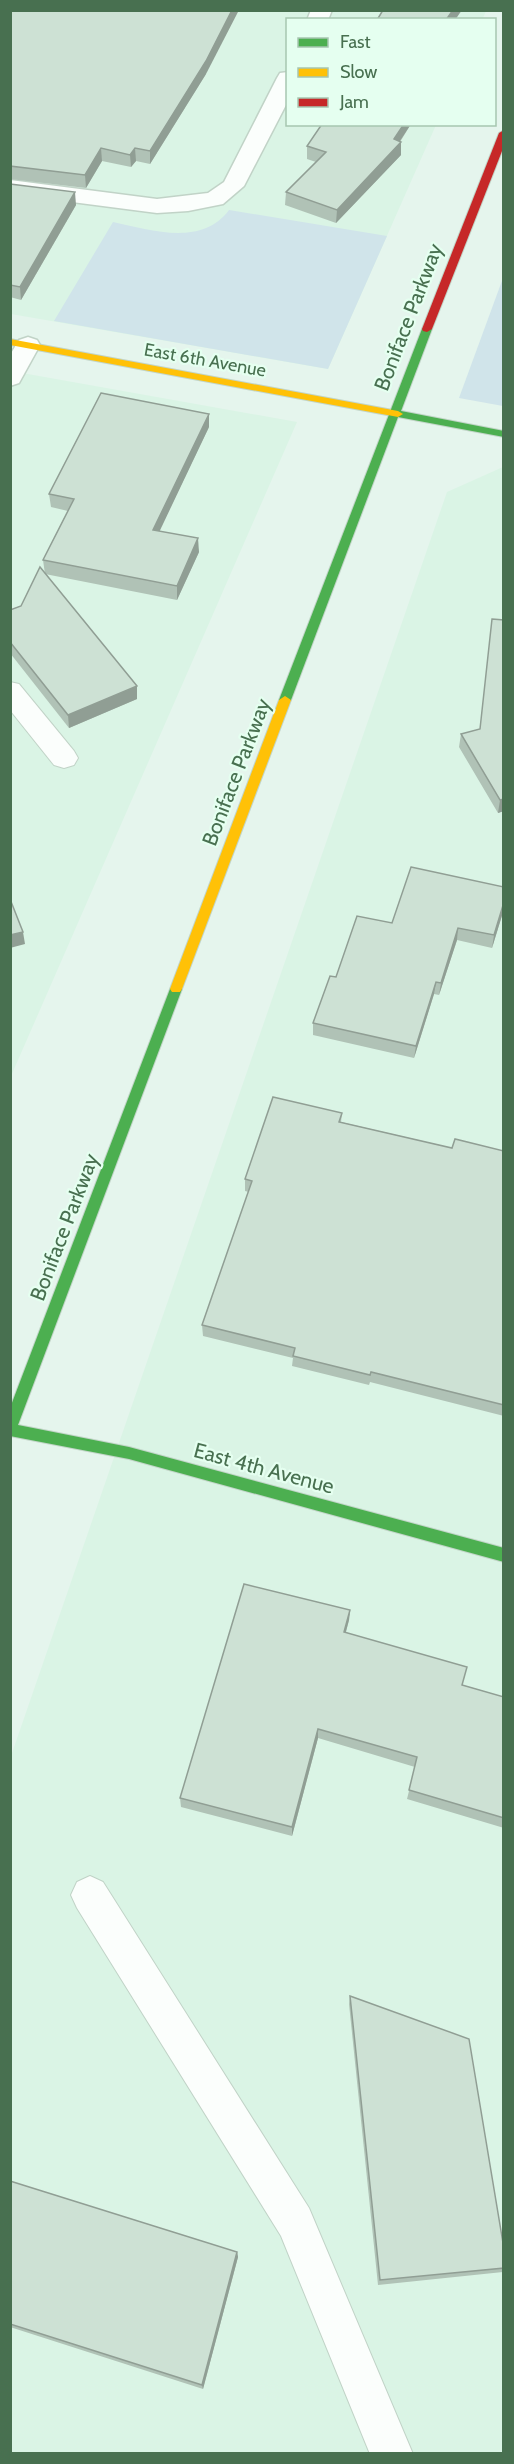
<svg xmlns="http://www.w3.org/2000/svg" width="514" height="2464" font-family="Cabin,sans-serif">
<style>
.residential{fill:#daf4e5}
.green{fill:#d0e4ea}
.lines{fill:none;stroke-linecap:round;stroke-linejoin:round}
.lane-casing{stroke:#c1d3c7;stroke-width:2}
.street-casing{stroke:#c1d3c7;stroke-width:3}
.fast-casing{stroke:#c2d5c8;stroke-width:2}
.slow-casing{stroke:#c2d5c8;stroke-width:2}
.jam-casing{stroke:#c2d5c8;stroke-width:2}
.lane{fill:#fbfefc;fill-rule:evenodd}
.street{fill:#fbfefc;fill-rule:evenodd}
.fast{fill:#4caf50;fill-rule:evenodd}
.slow{fill:#ffc107;fill-rule:evenodd}
.jam{fill:#c62828;fill-rule:evenodd}
.wall{fill:#b0c2b6}
.shaded-wall{fill:#909e94}
.building{fill:#cde1d4;stroke:#909e94;stroke-width:1.5}
.labels{text-anchor:middle;dominant-baseline:central;stroke-width:4.5;stroke-linejoin:round;paint-order:stroke}
.far-street-label{font-size:18px;fill:#487050;stroke:#e5fff0}
.street-label{font-size:21px;fill:#487050;stroke:#e5fff0}
</style>
<rect width="100%" height="100%" fill="#e5f5ed"/>
<g class="residential">
<path d="M 10,11 L 486,11 L 482,20 L 288,20 L 288,124 L 436,125 L 328,369 L 11,314 Z"/>
<path d="M 11,371 L 297,422 L 11,1076 Z"/>
<path d="M 503,467 L 503,2453 L 11,2454 L 11,1756 L 447,492 Z"/>
</g>
<g class="green">
<path d="M 229,210 L 387,236 L 328,369 L 54,321 L 113,222 C 150,230 202,247 229,210 Z"/>
<path d="M 503,278 L 503,406 L 459,398 Z"/>
</g>
<g class="lines">
<g class="lane-casing">
<g id="lane">
<path d="M 10,682 L 19,684 L 74,751 L 78,758 L 74,765 L 64,768 L 54,765 L 10,710 Z"/>
<path d="M 90,1876 L 103,1882 L 309,2208 L 413,2454 L 370,2454 L 281,2236 L 77,1908 L 71,1895 L 77,1882 Z"/>
</g>
</g>
<g class="street-casing">
<g id="street">
<path d="M 311,10 L 332,10 L 328,20 L 307,20 Z"/>
<path d="M 288,72 L 288,101 L 244,186 L 223,204 L 188,211 L 157,213 L 10,194 L 10,180 L 157,199 L 208,193 L 224,182 L 277,78 L 280,73 Z"/>
<path d="M 28,337 L 37,340 L 40,345 L 19,383 L 10,386 L 10,355 L 19,340 Z"/>
</g>
</g>
<g class="fast-casing">
<g id="fast">
<path d="M 427,326 L 432,329 L 401,411 L 504,431 L 504,437 L 398,417 L 291,700 L 285,704 L 281,703 L 279,700 L 422,329 Z"/>
<path d="M 176,984 L 182,989 L 18,1425 L 129,1447 L 504,1548 L 504,1562 L 129,1459 L 10,1436 L 10,1408 L 170,989 Z"/>
</g>
</g>
<g class="slow-casing">
<g id="slow">
<path d="M 10,339 L 398,411 L 403,414 L 398,417 L 10,345 Z"/>
<path d="M 285,696 L 291,700 L 182,989 L 180,992 L 172,992 L 170,989 L 279,700 Z"/>
</g>
</g>
<g class="jam-casing">
<path id="jam" d="M 504,130 L 504,146 L 432,329 L 427,332 L 423,331 L 422,329 L 499,133 Z"/>
</g>
<use href="#lane" class="lane"/>
<use href="#street" class="street"/>
<use href="#fast" class="fast"/>
<use href="#slow" class="slow"/>
<use href="#jam" class="jam"/>
</g>
<g class="wall">
<path d="M 10,10 L 206,74 L 150,164 L 136,161 L 131,167 L 102,161 L 86,188 L 10,179 Z"/>
<path d="M 411,124 L 400,142 L 401,155 L 336,223 L 285,205 L 286,192 L 316,162 L 307,159 L 307,146 Z"/>
<path d="M 10,184 L 76,205 L 21,300 L 10,297 Z"/>
<path d="M 209,427 L 159,531 L 199,552 L 177,600 L 45,574 L 43,560 L 68,511 L 51,507 L 49,494 Z"/>
<path d="M 10,610 L 137,699 L 69,728 L 10,653 Z"/>
<path d="M 504,620 L 504,811 L 498,813 L 459,747 L 461,734 L 480,729 Z"/>
<path d="M 504,887 L 504,909 L 492,948 L 457,940 L 439,995 L 434,994 L 414,1058 L 313,1035 L 313,1023 L 336,977 L 392,923 Z"/>
<path d="M 342,1113 L 341,1122 L 452,1148 L 504,1151 L 504,1416 L 370,1382 L 369,1385 L 292,1366 L 293,1358 L 203,1336 L 202,1325 L 249,1192 L 245,1191 L 245,1179 Z"/>
<path d="M 350,1610 L 349,1620 L 346,1632 L 463,1685 L 504,1697 L 504,1828 L 407,1799 L 415,1767 L 318,1738 L 292,1836 L 181,1807 L 180,1798 Z"/>
<path d="M 350,1996 L 504,2249 L 503,2272 L 378,2285 L 349,2004 Z"/>
<path d="M 10,2181 L 237,2252 L 238,2257 L 203,2389 L 10,2327 Z"/>
</g>
<g class="shaded-wall">
<path d="M 232,10 L 239,10 L 206,74 L 150,164 L 150,151 Z"/>
<path d="M 453,10 L 462,10 L 455,20 L 446,20 Z"/>
<path d="M 404,124 L 411,124 L 396,147 L 401,142 L 401,155 L 336,223 L 337,210 L 394,139 Z"/>
<path d="M 101,148 L 102,161 L 86,188 L 85,175 Z"/>
<path d="M 135,148 L 136,161 L 131,167 L 130,155 Z"/>
<path d="M 75,192 L 76,205 L 21,300 L 20,287 Z"/>
<path d="M 209,414 L 209,427 L 154,543 L 153,530 Z"/>
<path d="M 198,538 L 199,552 L 177,600 L 177,586 Z"/>
<path d="M 137,686 L 137,699 L 69,728 L 68,715 Z"/>
<path d="M 504,799 L 504,811 L 498,813 L 500,800 Z"/>
<path d="M 504,902 L 504,909 L 492,948 L 494,935 Z"/>
<path d="M 458,928 L 457,940 L 439,995 L 441,983 Z"/>
<path d="M 23,932 L 25,944 L 10,948 L 10,935 Z"/>
<path d="M 436,982 L 434,994 L 414,1058 L 416,1046 Z"/>
<path d="M 350,1610 L 349,1620 L 343,1642 L 344,1632 Z"/>
<path d="M 318,1729 L 318,1738 L 292,1836 L 292,1827 Z"/>
<path d="M 237,2252 L 238,2257 L 203,2389 L 202,2385 Z"/>
</g>
<g class="building">
<path d="M 10,10 L 232,10 L 206,61 L 150,151 L 135,148 L 130,155 L 101,148 L 85,175 L 10,166 Z"/>
<path d="M 383,10 L 453,10 L 446,20 L 377,20 Z"/>
<path d="M 322,124 L 404,124 L 394,139 L 401,142 L 337,210 L 286,192 L 326,152 L 307,146 Z"/>
<path d="M 10,184 L 75,192 L 20,287 L 10,285 Z"/>
<path d="M 101,393 L 209,414 L 153,530 L 198,538 L 177,586 L 43,560 L 74,499 L 49,494 Z"/>
<path d="M 40,567 L 137,686 L 68,715 L 10,642 L 10,610 L 21,606 Z"/>
<path d="M 492,619 L 504,620 L 504,799 L 500,800 L 461,734 L 480,729 Z"/>
<path d="M 411,867 L 504,887 L 504,902 L 494,935 L 458,928 L 441,983 L 436,982 L 416,1046 L 313,1023 L 330,976 L 336,977 L 357,916 L 392,923 Z"/>
<path d="M 10,899 L 23,932 L 10,935 Z"/>
<path d="M 273,1097 L 342,1113 L 339,1122 L 452,1148 L 455,1139 L 504,1151 L 504,1405 L 371,1372 L 370,1375 L 293,1356 L 295,1348 L 202,1325 L 252,1181 L 245,1179 Z"/>
<path d="M 244,1584 L 350,1610 L 344,1632 L 467,1667 L 462,1685 L 504,1697 L 504,1818 L 409,1790 L 417,1757 L 318,1729 L 292,1827 L 180,1798 Z"/>
<path d="M 350,1996 L 469,2039 L 504,2249 L 504,2268 L 380,2280 Z"/>
<path d="M 10,2181 L 237,2252 L 202,2385 L 10,2324 Z"/>
</g>
<g class="labels">
<g class="far-street-label">
<text transform="translate(205 360) rotate(10)">East 6th Avenue</text>
</g>
<g class="street-label">
<text transform="translate(408 317) rotate(-69)">Boniface Parkway</text>
<text transform="translate(236 772) rotate(-69)">Boniface Parkway</text>
<text transform="translate(64 1227) rotate(-69)">Boniface Parkway</text>
<text transform="translate(264 1468) rotate(15)">East 4th Avenue</text>
</g>
</g>
<rect width="514" height="2464" fill="none" stroke="#487050" stroke-width="24"/>
<rect x="286" y="18" width="210" height="108" fill="#e5fff0" stroke="#a6c6b0" stroke-width="1.5"/>
<rect x="298" y="38" width="30" height="9" fill="#4caf50" stroke="#a6c6b0" stroke-width="1.5"/>
<text x="340" y="48" font-size="18" fill="#487050">Fast</text>
<rect x="298" y="68" width="30" height="9" fill="#ffc107" stroke="#a6c6b0" stroke-width="1.5"/>
<text x="340" y="78" font-size="18" fill="#487050">Slow</text>
<rect x="298" y="98" width="30" height="9" fill="#c62828" stroke="#a6c6b0" stroke-width="1.5"/>
<text x="340" y="108" font-size="18" fill="#487050">Jam</text>
</svg>
